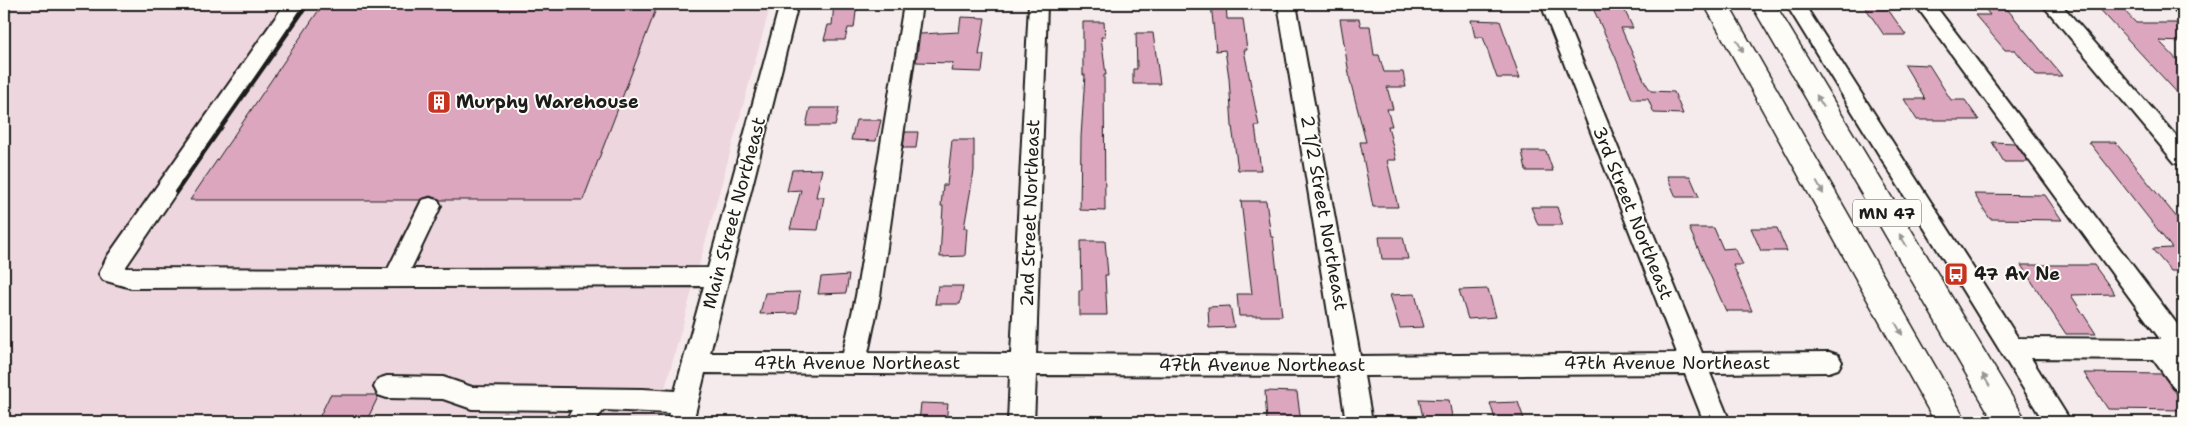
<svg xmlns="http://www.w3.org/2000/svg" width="2187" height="426" font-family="'Shantell Sans',sans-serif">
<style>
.built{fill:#eed6de}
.building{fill:#dba6be;stroke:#1c1c1c}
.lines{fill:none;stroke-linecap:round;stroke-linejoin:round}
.minor-casing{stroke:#1c1c1c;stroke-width:4}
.major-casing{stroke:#1c1c1c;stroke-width:3}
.minor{fill:#fdfcf7;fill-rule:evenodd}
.major{fill:#fdfcf7;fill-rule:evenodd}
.rail{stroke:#1c1c1c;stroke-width:4}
.oneway{fill:#989794}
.labels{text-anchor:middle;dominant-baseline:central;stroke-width:4;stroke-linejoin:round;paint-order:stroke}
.shield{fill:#fdfcf7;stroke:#605f5e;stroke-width:1}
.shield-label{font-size:16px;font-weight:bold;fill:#1c1c1c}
.poi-label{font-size:18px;font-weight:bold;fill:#1c1c1c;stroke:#fdfcf7;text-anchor:start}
.street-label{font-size:18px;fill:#1c1c1c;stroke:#fdfcf7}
</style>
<rect width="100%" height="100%" fill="#f6ebec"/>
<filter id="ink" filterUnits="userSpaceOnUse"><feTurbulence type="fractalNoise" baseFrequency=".02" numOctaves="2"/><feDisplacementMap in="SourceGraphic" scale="10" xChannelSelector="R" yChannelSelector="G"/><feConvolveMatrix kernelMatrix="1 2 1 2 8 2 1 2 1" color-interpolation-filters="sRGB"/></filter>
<g filter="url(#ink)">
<path class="built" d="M 4,4 L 771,4 L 656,422 L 4,422 Z"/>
<g class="building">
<path d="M 323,4 L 658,4 L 583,200 L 440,200 L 430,196 L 420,200 L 190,200 Z"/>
<path d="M 834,4 L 857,4 L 854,28 L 848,28 L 845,40 L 824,40 L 828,25 L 832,25 Z"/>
<path d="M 1211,4 L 1226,4 L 1227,19 L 1243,19 L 1247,50 L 1244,50 L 1259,126 L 1255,126 L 1261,170 L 1238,170 L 1232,126 L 1229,78 L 1225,50 L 1216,51 Z"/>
<path d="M 1591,4 L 1611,4 L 1612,7 L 1623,7 L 1633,28 L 1621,28 L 1645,82 L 1651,91 L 1674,92 L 1683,114 L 1654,113 L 1648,99 L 1632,99 L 1615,56 Z"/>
<path d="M 1863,4 L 1884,4 L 1906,35 L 1884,35 Z"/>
<path d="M 1981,4 L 2003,4 L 2062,76 L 2037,76 L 2015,50 L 2005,50 L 1975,15 L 1990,15 Z"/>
<path d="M 2095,4 L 2118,4 L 2136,23 L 2176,23 L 2183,33 L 2183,42 L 2159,41 L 2183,66 L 2183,99 Z"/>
<path d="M 961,17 L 985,18 L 979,55 L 984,55 L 982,72 L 951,71 L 953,63 L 916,62 L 920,34 L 959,32 Z"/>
<path d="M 1340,19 L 1359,19 L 1361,26 L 1370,26 L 1374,55 L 1379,55 L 1384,72 L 1403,72 L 1406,87 L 1387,87 L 1393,109 L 1387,109 L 1392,126 L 1388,126 L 1396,160 L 1387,160 L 1398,207 L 1373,207 L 1360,142 L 1366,142 L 1350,80 Z"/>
<path d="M 1471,20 L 1500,21 L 1520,78 L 1497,78 L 1483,37 L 1475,37 Z"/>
<path d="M 1083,22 L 1104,22 L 1105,37 L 1101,37 L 1106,75 L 1104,75 L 1105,211 L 1080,210 L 1081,137 L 1085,75 L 1083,75 Z"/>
<path d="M 1136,33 L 1153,33 L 1160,84 L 1133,84 L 1133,69 L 1137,69 Z"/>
<path d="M 1904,64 L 1929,65 L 1951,100 L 1965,100 L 1979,120 L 1917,120 L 1904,99 L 1925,99 Z"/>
<path d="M 810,108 L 839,108 L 835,126 L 806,126 Z"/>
<path d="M 856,120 L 881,120 L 876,141 L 851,140 Z"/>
<path d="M 905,132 L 918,132 L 916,148 L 903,148 Z"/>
<path d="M 952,140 L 974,140 L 974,171 L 964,228 L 967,228 L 965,256 L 940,257 L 943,206 L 941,206 L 943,185 L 947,185 Z"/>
<path d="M 1992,142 L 2015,143 L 2028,162 L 2004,162 Z"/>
<path d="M 2089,142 L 2115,142 L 2183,225 L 2183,271 L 2171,271 L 2152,249 L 2172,248 Z"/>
<path d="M 1522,151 L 1546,151 L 1553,171 L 1526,171 Z"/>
<path d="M 822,169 L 816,197 L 824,197 L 818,230 L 790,229 L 801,190 L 787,191 L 792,170 Z"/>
<path d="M 1667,176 L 1690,176 L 1699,197 L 1676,197 Z"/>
<path d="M 1974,194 L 2045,195 L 2062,220 L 1990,219 Z"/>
<path d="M 1241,201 L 1266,201 L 1271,237 L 1273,237 L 1282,316 L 1239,316 L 1237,294 L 1252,294 Z"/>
<path d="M 1531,207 L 1557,207 L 1563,225 L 1538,225 Z"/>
<path d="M 1689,228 L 1714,228 L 1723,249 L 1735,248 L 1743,265 L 1733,265 L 1752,311 L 1726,311 Z"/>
<path d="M 1751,228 L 1777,228 L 1787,251 L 1761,251 Z"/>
<path d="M 1379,237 L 1403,237 L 1408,259 L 1382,259 Z"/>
<path d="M 1081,241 L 1105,241 L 1108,275 L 1105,275 L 1107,315 L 1079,315 L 1079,290 L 1082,290 Z"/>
<path d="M 2021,265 L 2094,265 L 2115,294 L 2071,295 L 2096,334 L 2066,334 Z"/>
<path d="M 849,275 L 846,293 L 818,294 L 821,277 Z"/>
<path d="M 938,286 L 963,286 L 960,304 L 935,304 Z"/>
<path d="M 1488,289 L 1496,317 L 1468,319 L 1459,290 Z"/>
<path d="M 800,292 L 797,313 L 760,314 L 765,293 Z"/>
<path d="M 1415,294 L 1424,327 L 1400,328 L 1390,295 Z"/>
<path d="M 1230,306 L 1234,327 L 1209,328 L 1208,307 Z"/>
<path d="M 2084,373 L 2162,374 L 2183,402 L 2183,410 L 2108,409 Z"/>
<path d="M 1265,391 L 1297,392 L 1301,422 L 1267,422 Z"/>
<path d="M 330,395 L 376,395 L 378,397 L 366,422 L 317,422 Z"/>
<path d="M 1419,399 L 1449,400 L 1453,422 L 1424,422 Z"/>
<path d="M 1518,402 L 1525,422 L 1496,422 L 1490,403 Z"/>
<path d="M 921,403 L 948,404 L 946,422 L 919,422 Z"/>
</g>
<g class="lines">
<g class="minor-casing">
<g id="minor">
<path d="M 285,4 L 304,4 L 125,268 L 388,269 L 422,200 L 430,198 L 438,200 L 441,206 L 411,269 L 708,268 L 780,4 L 798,4 L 710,353 L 843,353 L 856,296 L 904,4 L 922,4 L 880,296 L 868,353 L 1011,354 L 1029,4 L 1047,4 L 1036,354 L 1335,356 L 1278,4 L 1296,4 L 1360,356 L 1677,353 L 1541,4 L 1559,4 L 1702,353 L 1829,352 L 1838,355 L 1842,362 L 1838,369 L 1829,372 L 1710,373 L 1730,422 L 1704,422 L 1685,374 L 1364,376 L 1372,422 L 1346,422 L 1339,376 L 1036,375 L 1034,422 L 1008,422 L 1010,375 L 705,373 L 693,422 L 667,422 L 669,413 L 604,410 L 594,422 L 565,422 L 572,410 L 472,409 L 443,399 L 387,398 L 378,395 L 374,387 L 378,379 L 387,376 L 443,377 L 472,387 L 643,389 L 675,391 L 704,286 L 131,288 L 103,280 L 99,274 L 107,257 Z"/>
<path d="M 1786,4 L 1804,4 L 2018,338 L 2160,339 L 1915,4 L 1934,4 L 2183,332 L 2183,359 L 2181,359 L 2183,362 L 2183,392 L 2174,388 L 2153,359 L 2031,358 L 2071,422 L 2044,422 Z"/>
<path d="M 2042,4 L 2061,4 L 2183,144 L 2183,166 L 2175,163 Z"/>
<path d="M 2170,4 L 2183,4 L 2183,14 L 2176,12 Z"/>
</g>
</g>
<g class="major-casing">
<g id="major">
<path d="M 1704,4 L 1728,4 L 1967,422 L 1935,422 Z"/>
<path d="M 1751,4 L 1775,4 L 2027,422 L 1994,422 Z"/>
</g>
</g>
<use href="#minor" class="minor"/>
<use href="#major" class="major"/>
<path class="rail" d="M 176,192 L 308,4"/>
</g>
<defs><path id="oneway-solid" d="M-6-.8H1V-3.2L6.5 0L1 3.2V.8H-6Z" transform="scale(1.25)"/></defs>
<g class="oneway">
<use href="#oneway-solid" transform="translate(1740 46) rotate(61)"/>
<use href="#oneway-solid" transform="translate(1820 101) rotate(-121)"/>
<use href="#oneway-solid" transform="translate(1820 188) rotate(61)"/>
<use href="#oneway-solid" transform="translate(1903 240) rotate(-121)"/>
<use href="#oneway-solid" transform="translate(1899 329) rotate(61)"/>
<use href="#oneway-solid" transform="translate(1986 380) rotate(-121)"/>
</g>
</g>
<defs>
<g id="building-square" transform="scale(1.25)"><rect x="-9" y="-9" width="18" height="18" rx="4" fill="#c8321e" stroke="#fdfcf7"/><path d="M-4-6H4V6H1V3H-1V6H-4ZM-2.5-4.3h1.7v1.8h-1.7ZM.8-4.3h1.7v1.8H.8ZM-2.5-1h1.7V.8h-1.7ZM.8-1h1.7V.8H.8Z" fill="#fff"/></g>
<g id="bus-square" transform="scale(1.25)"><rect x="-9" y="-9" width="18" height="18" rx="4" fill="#c8321e" stroke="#fdfcf7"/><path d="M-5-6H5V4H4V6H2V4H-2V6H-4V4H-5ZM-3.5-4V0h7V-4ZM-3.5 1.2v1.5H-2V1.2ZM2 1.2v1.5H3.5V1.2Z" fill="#fff"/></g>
</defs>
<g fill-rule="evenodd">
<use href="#building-square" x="439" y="102"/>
<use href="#bus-square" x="1956" y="274"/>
</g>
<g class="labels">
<rect class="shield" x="1853" y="199.5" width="68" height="27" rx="4"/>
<g class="shield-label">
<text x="1887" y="213">MN 47</text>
</g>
<g class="poi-label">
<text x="456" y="102">Murphy Warehouse</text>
<text x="1974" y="274">47 Av Ne</text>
</g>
<g class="street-label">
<text transform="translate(734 213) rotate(-75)">Main Street Northeast</text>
<text transform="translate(1030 213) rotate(-88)">2nd Street Northeast</text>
<text transform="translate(1324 213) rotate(80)">2 1/2 Street Northeast</text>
<text transform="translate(1633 213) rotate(68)">3rd Street Northeast</text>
<text x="857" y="363">47th Avenue Northeast</text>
<text x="1667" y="363">47th Avenue Northeast</text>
<text x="1262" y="365">47th Avenue Northeast</text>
</g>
</g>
<rect width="2187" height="426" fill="none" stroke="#fdfcf7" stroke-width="20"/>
<rect x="10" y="10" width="2167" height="406" fill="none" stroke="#1c1c1c" stroke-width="2" filter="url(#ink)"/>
</svg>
